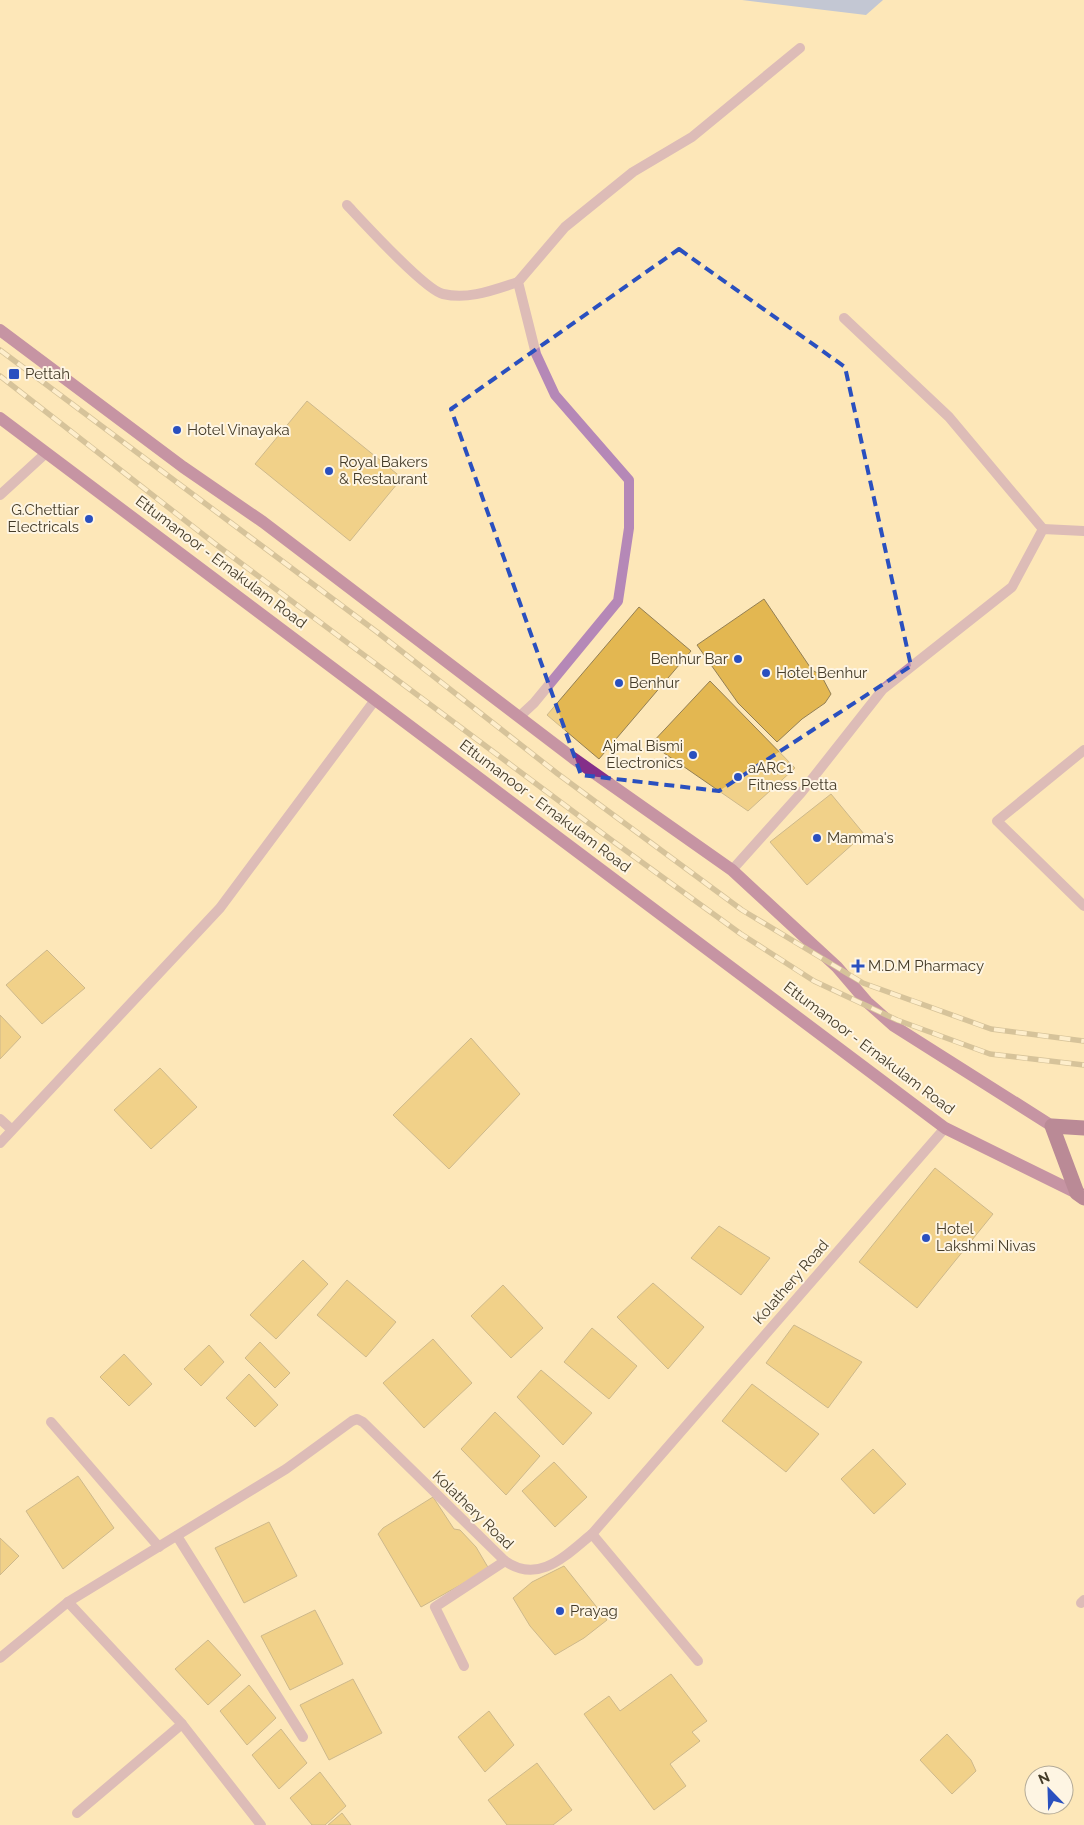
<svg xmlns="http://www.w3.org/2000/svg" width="1084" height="1825" font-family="Raleway,sans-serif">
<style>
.water{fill:#7ca0f3}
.building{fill:#e3b751;stroke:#937f54}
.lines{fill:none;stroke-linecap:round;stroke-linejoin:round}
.street{stroke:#b588b7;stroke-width:10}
.primary{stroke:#842f89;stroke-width:12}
.highway{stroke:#68196d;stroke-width:15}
.rail-casing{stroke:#a79775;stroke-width:5.5}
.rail{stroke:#fef5e3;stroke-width:4;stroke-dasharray:11;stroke-linecap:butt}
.marked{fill:none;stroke:#2a50bf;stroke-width:4;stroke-dasharray:10 6;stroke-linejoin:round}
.poi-dot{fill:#2a50bf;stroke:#fef5e3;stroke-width:2}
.labels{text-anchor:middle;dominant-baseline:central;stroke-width:4;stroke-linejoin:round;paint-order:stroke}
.poi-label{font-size:15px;fill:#443b28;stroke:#fef5e3;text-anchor:start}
.street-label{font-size:15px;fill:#443b28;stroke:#fef5e3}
</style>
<rect width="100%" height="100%" fill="#fde7b8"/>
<path class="water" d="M 742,0 L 883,0 L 866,15 Z"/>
<g class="building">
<path d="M 307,401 L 402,478 L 350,541 L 255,464 Z"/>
<path d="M 764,599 L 812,670 L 821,675 L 831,694 L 825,703 L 802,719 L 777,742 L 738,703 L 697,645 Z"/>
<path d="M 639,607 L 691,651 L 599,759 L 547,715 Z"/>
<path d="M 710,681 L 795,768 L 748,811 L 651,744 Z"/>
<path d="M 831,794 L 864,834 L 807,885 L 770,842 Z"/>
<path d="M 47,950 L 85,988 L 42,1024 L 6,985 Z"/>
<path d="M 0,1015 L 21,1037 L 0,1059 Z"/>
<path d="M 471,1038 L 520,1094 L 449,1169 L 393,1115 Z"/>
<path d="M 160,1068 L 197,1107 L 151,1149 L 114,1110 Z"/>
<path d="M 935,1168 L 993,1214 L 917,1308 L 859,1262 Z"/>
<path d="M 719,1226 L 770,1258 L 741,1295 L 691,1258 Z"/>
<path d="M 303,1260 L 328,1284 L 276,1339 L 250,1315 Z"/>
<path d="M 347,1280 L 396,1322 L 366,1357 L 317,1315 Z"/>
<path d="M 653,1283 L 704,1327 L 668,1369 L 617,1317 Z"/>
<path d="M 503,1285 L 543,1328 L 511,1358 L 471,1316 Z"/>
<path d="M 794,1325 L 862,1362 L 828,1408 L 766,1363 Z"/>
<path d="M 592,1328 L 637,1366 L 609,1399 L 564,1362 Z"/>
<path d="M 433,1339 L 472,1383 L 424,1428 L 383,1383 Z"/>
<path d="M 260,1342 L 290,1373 L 275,1388 L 245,1358 Z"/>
<path d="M 209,1345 L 224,1362 L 201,1386 L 184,1369 Z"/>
<path d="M 124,1354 L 152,1384 L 129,1406 L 100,1377 Z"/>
<path d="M 541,1370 L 592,1413 L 563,1445 L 517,1397 Z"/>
<path d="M 249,1374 L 278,1405 L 255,1427 L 226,1398 Z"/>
<path d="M 752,1384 L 819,1434 L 786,1472 L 722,1421 Z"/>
<path d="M 495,1412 L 540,1456 L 506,1495 L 461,1449 Z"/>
<path d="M 873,1449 L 906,1484 L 874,1514 L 841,1479 Z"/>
<path d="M 554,1462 L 587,1497 L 555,1527 L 522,1491 Z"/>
<path d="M 78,1476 L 114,1528 L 63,1569 L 26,1511 Z"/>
<path d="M 433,1497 L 454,1529 L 460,1530 L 476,1547 L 489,1569 L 421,1607 L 378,1534 L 383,1528 Z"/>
<path d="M 269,1522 L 297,1576 L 244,1603 L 215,1548 Z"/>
<path d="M 0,1538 L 19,1556 L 0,1575 Z"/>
<path d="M 564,1566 L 607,1620 L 584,1638 L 555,1655 L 530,1626 L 513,1598 L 532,1582 Z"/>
<path d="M 315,1610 L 343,1664 L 290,1690 L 261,1636 Z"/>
<path d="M 208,1640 L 241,1675 L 208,1705 L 175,1669 Z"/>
<path d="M 671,1674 L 707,1721 L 692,1732 L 700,1741 L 670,1764 L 686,1786 L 654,1810 L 584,1714 L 609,1696 L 620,1711 Z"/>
<path d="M 353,1679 L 382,1733 L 329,1760 L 300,1705 Z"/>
<path d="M 249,1685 L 276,1718 L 247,1745 L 220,1711 Z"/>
<path d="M 489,1711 L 514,1745 L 485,1772 L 458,1737 Z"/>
<path d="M 281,1729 L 307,1763 L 279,1789 L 252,1755 Z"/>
<path d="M 947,1734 L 971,1760 L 976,1771 L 952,1794 L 920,1760 Z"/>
<path d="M 537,1763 L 572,1810 L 553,1825 L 507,1825 L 488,1800 Z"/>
<path d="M 320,1772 L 346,1806 L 325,1825 L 312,1825 L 290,1798 Z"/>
<path d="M 342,1813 L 351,1825 L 328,1825 Z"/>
</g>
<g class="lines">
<g class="street">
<path d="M 347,205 C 363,222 425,290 443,294 C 469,300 493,290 518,282"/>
<path d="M 844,318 L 949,417 L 1043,529"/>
<path d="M 0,495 L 46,453"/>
<path d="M 520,716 L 534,703 L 618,601 L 629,528 L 629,480 L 555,395 L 536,354 L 518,282 L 565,227 L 633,172 L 692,137 L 800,48"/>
<path d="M 1084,750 L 997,821 L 1084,906"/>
<path d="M 732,870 L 801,793 L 883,689 L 1012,587 L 1043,529 L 1084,531"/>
<path d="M 0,1119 L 11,1129"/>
<path d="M 0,1143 L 220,908 L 375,700"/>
<path d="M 51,1422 L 159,1547"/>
<path d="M 592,1534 L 698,1661"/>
<path d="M 177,1536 L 303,1737"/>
<path d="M 68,1602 L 182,1724 L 261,1825"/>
<path d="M 1081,1603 L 1084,1600"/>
<path d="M 0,1658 L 68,1602 L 286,1469 L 352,1421 L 357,1419 L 363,1422 L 505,1561 C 539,1585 566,1555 592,1534 L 945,1128"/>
<path d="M 464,1666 L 435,1607 L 505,1561"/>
<path d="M 77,1813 L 182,1724"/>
</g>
<g class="primary">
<path d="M 0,330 L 183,467 L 263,522 L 573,758 L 732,870 L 837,967 L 867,1002 L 894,1026 L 1052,1126"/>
<path d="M 0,418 L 945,1128 L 1077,1193"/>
</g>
<path class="highway" d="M 1084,1128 L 1052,1126 L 1077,1193 L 1084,1198"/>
<g class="rail-casing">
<g id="rail">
<path d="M 0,350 L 377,632 L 558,774 L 742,910 L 863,983 L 991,1029 L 1084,1041"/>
<path d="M 0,376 L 214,543 L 614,842 L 741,934 L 814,981 L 897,1020 L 990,1054 L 1084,1065"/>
</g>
</g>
<use href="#rail" class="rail"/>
</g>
<path d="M0 0H1084V1825H0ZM 679,249 L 845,367 L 911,666 L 719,791 L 581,775 L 451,409 Z" fill="#fde7b8" fill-opacity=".55" fill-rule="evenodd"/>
<path class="marked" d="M 679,249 L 845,367 L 911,666 L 719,791 L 581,775 L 451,409 Z"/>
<g class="poi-dot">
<rect x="8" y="368" width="12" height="12" rx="2.5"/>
<circle cx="177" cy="430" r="5"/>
<circle cx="329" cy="471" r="5"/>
<circle cx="89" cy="519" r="5"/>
<circle cx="738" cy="659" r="5"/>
<circle cx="766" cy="673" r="5"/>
<circle cx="619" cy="683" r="5"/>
<circle cx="693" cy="755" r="5"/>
<circle cx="738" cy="777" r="5"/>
<circle cx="817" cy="838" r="5"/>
<path d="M855.5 958.5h5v5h5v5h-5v5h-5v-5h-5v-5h5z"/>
<circle cx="926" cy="1238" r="5"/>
<circle cx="560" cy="1611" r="5"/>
</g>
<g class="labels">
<g class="poi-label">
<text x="25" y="374">Pettah</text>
<text x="187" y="430">Hotel Vinayaka</text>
<text x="339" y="462">Royal Bakers<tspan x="339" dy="17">&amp; Restaurant</tspan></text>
<text x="79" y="510" text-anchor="end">G.Chettiar<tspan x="79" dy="17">Electricals</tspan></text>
<text x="728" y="659" text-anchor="end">Benhur Bar</text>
<text x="776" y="673">Hotel Benhur</text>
<text x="629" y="683">Benhur</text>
<text x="683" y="746" text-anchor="end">Ajmal Bismi<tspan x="683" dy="17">Electronics</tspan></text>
<text x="748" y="768">aARC1<tspan x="748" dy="17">Fitness Petta</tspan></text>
<text x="827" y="838">Mamma's</text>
<text x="868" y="966">M.D.M Pharmacy</text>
<text x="936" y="1229">Hotel<tspan x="936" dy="17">Lakshmi Nivas</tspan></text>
<text x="570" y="1611">Prayag</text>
</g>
<g class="street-label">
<text transform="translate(221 562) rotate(37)">Ettumanoor - Ernakulam Road</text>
<text transform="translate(545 806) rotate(37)">Ettumanoor - Ernakulam Road</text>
<text transform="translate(869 1048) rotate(37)">Ettumanoor - Ernakulam Road</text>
<text transform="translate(791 1282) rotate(-49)">Kolathery Road</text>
<text transform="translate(473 1510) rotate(44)">Kolathery Road</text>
</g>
</g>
<g transform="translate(1049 1790) rotate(337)"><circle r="24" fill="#fef5e3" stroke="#b4ab98"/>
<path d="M0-4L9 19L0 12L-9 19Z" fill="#2a50bf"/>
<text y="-8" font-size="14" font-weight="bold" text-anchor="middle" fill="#443b28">N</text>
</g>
</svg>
